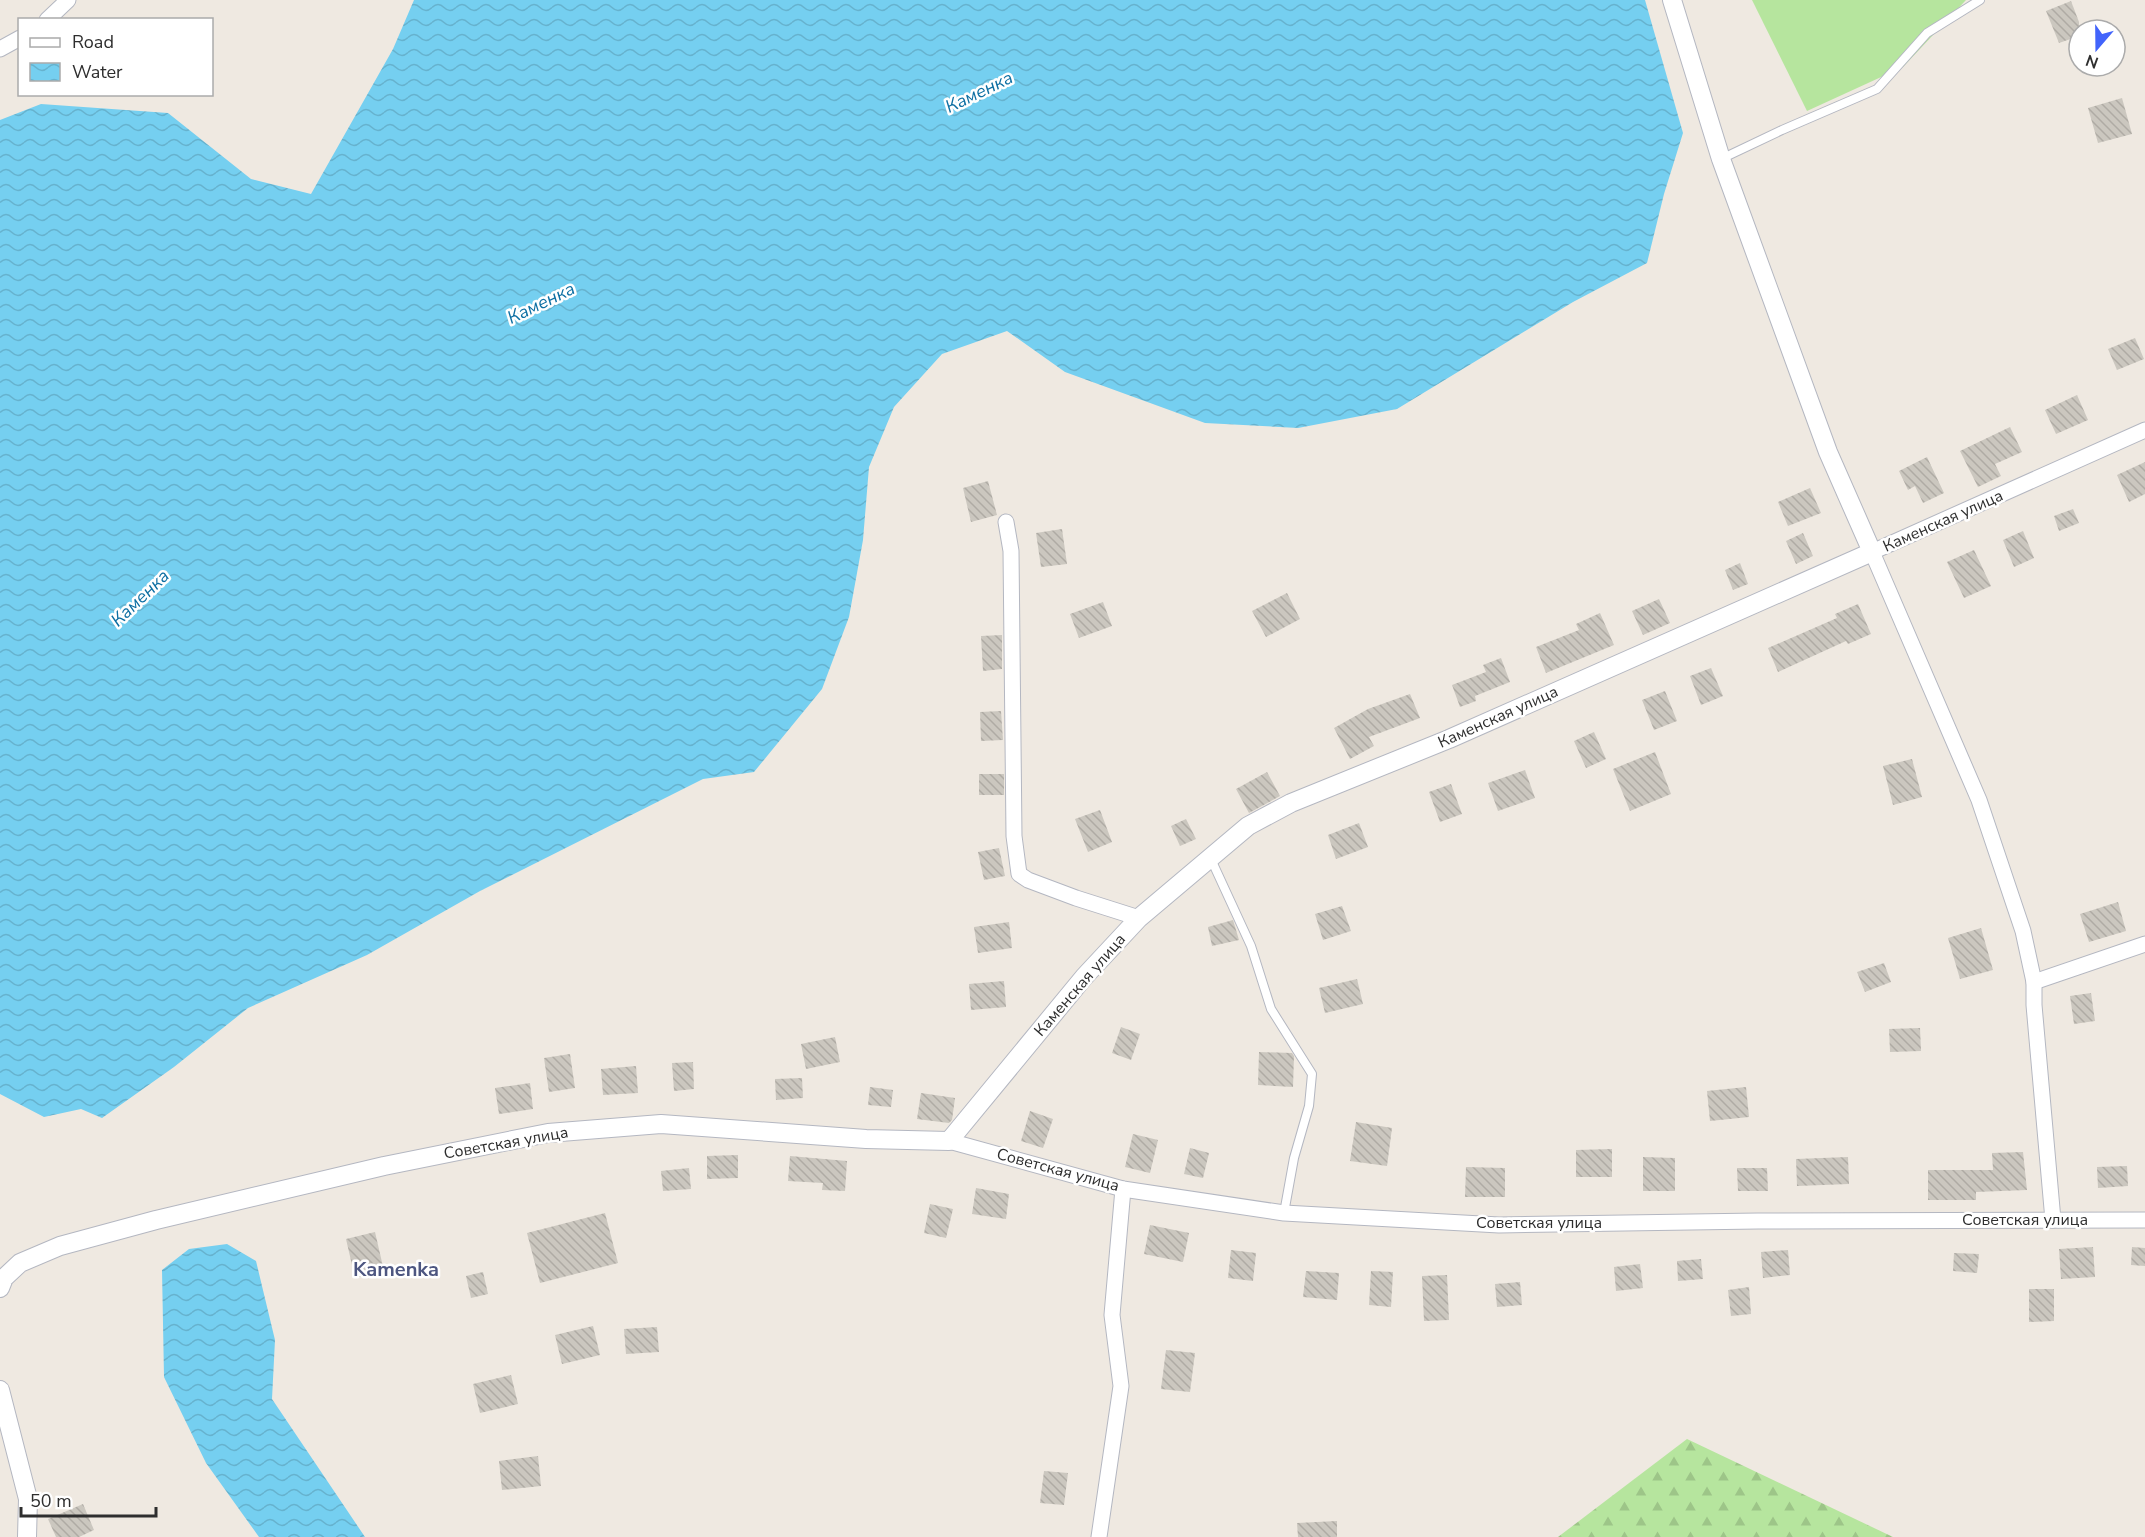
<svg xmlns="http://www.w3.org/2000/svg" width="2145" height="1537" font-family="'Nunito Sans',sans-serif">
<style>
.forest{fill:url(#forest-firs)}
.garden{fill:#b6e59e}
.water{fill:url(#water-waves)}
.building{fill:url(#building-back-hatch)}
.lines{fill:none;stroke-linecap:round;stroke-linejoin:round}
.service-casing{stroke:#b4b7c1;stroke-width:10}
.minor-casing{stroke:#b4b7c1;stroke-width:17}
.tertiary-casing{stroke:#b4b7c1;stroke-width:20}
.service{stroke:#fff;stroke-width:8}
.minor{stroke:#fff;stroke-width:15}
.tertiary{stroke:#fff;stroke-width:18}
.labels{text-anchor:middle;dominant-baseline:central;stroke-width:5;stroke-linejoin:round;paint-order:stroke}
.street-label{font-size:16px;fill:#2e2e2e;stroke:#fff}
.water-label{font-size:18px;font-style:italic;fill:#0d6fa3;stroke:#fff}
.quarter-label{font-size:20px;font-weight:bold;fill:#4d5680;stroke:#fff}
</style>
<defs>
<pattern id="forest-firs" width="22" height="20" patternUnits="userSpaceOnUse" patternTransform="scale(1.5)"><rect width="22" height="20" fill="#b6e59e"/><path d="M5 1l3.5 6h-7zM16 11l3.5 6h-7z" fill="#9dc588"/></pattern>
<pattern id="water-waves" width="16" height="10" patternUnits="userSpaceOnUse" patternTransform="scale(1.5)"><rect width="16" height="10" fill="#75cff0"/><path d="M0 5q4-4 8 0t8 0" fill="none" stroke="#66b2ce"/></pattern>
<pattern id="building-back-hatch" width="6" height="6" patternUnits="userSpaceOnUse" patternTransform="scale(1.5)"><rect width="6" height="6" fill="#cbc7bf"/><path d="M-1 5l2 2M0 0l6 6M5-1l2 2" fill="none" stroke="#afaba4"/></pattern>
</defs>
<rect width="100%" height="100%" fill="#efe9e1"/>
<path class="forest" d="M 1687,1439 L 1893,1537 L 1558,1537 Z"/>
<path class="garden" d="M 1752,0 L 1966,0 L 1903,67 L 1807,111 Z"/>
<g class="water">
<path d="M 414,0 L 1645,0 L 1683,133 L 1664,194 L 1647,263 L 1573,302 L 1397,409 L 1298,428 L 1205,423 L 1065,372 L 1007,331 L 942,354 L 894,407 L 869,467 L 863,540 L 849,617 L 822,689 L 754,772 L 703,779 L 480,891 L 367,955 L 248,1008 L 174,1067 L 102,1118 L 81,1109 L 44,1117 L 0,1094 L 0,120 L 41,104 L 168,113 L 251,179 L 311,194 L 393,49 Z"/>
<path d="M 227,1244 L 256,1261 L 275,1340 L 272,1399 L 365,1537 L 259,1537 L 206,1463 L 164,1377 L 162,1270 L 189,1249 Z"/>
</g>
<g class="building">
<path d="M 2071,1 L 2079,22 L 2079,36 L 2059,43 L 2046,11 Z"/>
<path d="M 2122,98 L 2132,134 L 2098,143 L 2088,108 Z"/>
<path d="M 2135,338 L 2144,359 L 2117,370 L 2108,349 Z"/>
<path d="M 2077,395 L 2088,420 L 2056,434 L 2045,410 Z"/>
<path d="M 2010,427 L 2022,452 L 1995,464 L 2001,476 L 1978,487 L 1960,451 Z"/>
<path d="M 1927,457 L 1944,493 L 1923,503 L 1915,486 L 1908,490 L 1899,471 Z"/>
<path d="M 2145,462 L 2145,494 L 2129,502 L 2117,475 Z"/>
<path d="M 988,481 L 997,515 L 971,522 L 963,488 Z"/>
<path d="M 1810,488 L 1821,513 L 1788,526 L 1778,502 Z"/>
<path d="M 2073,509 L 2079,523 L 2059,531 L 2054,516 Z"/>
<path d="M 1062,529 L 1067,564 L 1041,567 L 1036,533 Z"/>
<path d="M 2023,531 L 2034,558 L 2014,567 L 2003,540 Z"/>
<path d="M 1803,533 L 1813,556 L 1796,564 L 1786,541 Z"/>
<path d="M 1974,550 L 1991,586 L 1964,598 L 1947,562 Z"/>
<path d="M 1740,563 L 1748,584 L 1733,590 L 1725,570 Z"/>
<path d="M 1287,593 L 1300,619 L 1266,637 L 1252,611 Z"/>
<path d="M 1659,599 L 1670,623 L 1643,635 L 1632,611 Z"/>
<path d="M 1103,602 L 1112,626 L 1079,638 L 1070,614 Z"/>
<path d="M 1858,604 L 1871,634 L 1848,644 L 1846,641 L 1778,672 L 1768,648 L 1837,618 L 1835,614 Z"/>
<path d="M 1600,613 L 1614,645 L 1546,673 L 1536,647 L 1579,630 L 1576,624 Z"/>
<path d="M 1002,635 L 1002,669 L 983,671 L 981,636 Z"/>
<path d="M 1501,658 L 1510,682 L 1475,696 L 1476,701 L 1460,707 L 1452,685 L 1486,672 L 1483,665 Z"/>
<path d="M 1711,668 L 1723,696 L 1701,705 L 1690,676 Z"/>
<path d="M 1665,691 L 1677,721 L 1654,730 L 1642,700 Z"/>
<path d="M 1410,694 L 1420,718 L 1369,737 L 1374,746 L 1350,759 L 1334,728 L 1368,709 Z"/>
<path d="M 1001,711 L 1003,740 L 981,741 L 980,712 Z"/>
<path d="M 1594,732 L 1606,759 L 1586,768 L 1574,741 Z"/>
<path d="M 1655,752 L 1671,794 L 1630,811 L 1613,769 Z"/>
<path d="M 1912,759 L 1922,797 L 1893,805 L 1883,766 Z"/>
<path d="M 1525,770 L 1535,798 L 1498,811 L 1488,783 Z"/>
<path d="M 1267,772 L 1280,796 L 1249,813 L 1236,789 Z"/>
<rect x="979" y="774" width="25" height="21"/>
<path d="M 1451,784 L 1462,814 L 1440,822 L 1429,792 Z"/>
<path d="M 1100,810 L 1112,842 L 1088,852 L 1075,819 Z"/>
<path d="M 1186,819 L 1196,839 L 1180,846 L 1171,826 Z"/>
<path d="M 1359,823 L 1368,847 L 1336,859 L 1328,835 Z"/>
<path d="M 999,848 L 1005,876 L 984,880 L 978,852 Z"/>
<path d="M 2118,902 L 2126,931 L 2089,942 L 2080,914 Z"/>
<path d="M 1342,906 L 1351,931 L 1323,940 L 1315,914 Z"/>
<path d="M 1233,920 L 1239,940 L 1212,946 L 1208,927 Z"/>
<path d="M 1009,922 L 1012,948 L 978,953 L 974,927 Z"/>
<path d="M 1981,928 L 1993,970 L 1960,979 L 1948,938 Z"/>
<path d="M 1884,963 L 1891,982 L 1865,992 L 1857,972 Z"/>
<path d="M 1357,979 L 1363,1004 L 1325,1013 L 1319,988 Z"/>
<path d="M 1004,981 L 1006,1007 L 971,1010 L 969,984 Z"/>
<path d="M 2091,993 L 2095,1021 L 2074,1024 L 2070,996 Z"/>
<path d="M 1121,1027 L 1140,1034 L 1131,1060 L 1112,1053 Z"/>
<path d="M 1920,1028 L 1921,1051 L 1890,1052 L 1889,1029 Z"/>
<path d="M 835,1037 L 840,1062 L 806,1069 L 801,1044 Z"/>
<path d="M 1259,1052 L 1292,1053 L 1294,1056 L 1293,1087 L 1258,1085 Z"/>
<path d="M 570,1054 L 575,1088 L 549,1092 L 544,1058 Z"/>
<path d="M 693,1062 L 694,1089 L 674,1091 L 672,1063 Z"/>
<path d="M 636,1066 L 638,1093 L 603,1095 L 601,1069 Z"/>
<path d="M 802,1078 L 803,1098 L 776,1100 L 775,1079 Z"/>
<path d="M 530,1083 L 533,1109 L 499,1114 L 495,1088 Z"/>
<path d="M 870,1087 L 893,1090 L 891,1107 L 868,1105 Z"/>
<path d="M 1746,1087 L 1749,1117 L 1710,1121 L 1707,1091 Z"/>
<path d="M 921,1093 L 955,1098 L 952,1120 L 949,1123 L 917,1119 Z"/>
<path d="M 1030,1111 L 1053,1119 L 1043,1148 L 1021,1141 Z"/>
<path d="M 1356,1122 L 1392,1128 L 1387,1166 L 1350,1161 Z"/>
<path d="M 1133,1134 L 1158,1140 L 1150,1173 L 1125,1167 Z"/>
<path d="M 1190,1148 L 1209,1153 L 1203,1178 L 1184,1174 Z"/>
<path d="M 1612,1149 L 1612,1177 L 1576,1177 L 1576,1150 Z"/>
<path d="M 2023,1152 L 2027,1190 L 1976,1192 L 1976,1200 L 1928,1200 L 1928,1170 L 1993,1170 L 1992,1153 Z"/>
<path d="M 738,1155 L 738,1178 L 707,1179 L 707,1156 Z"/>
<path d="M 790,1156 L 847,1161 L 845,1191 L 822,1190 L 823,1183 L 788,1181 Z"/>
<path d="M 1643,1157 L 1675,1158 L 1675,1191 L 1643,1191 Z"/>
<path d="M 1848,1157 L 1849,1184 L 1797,1186 L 1796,1159 Z"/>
<path d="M 2127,1166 L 2128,1186 L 2098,1188 L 2097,1167 Z"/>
<path d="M 1466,1167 L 1505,1168 L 1505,1197 L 1465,1197 Z"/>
<path d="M 689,1168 L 691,1189 L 663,1191 L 661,1171 Z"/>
<path d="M 1737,1168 L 1767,1168 L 1768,1191 L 1738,1191 Z"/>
<path d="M 976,1188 L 1009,1194 L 1006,1219 L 972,1214 Z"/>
<path d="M 930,1204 L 953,1209 L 946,1238 L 924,1233 Z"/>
<path d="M 605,1213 L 618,1263 L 540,1283 L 527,1233 Z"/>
<path d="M 1150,1225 L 1189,1233 L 1183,1262 L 1144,1254 Z"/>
<path d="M 375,1232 L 384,1271 L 355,1278 L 346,1239 Z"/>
<path d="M 2093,1247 L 2095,1277 L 2061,1279 L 2059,1249 Z"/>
<path d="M 2132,1247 L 2145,1248 L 2145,1266 L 2131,1265 Z"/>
<path d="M 1231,1250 L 1256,1253 L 1253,1281 L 1228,1278 Z"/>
<path d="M 1788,1250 L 1790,1275 L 1763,1278 L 1761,1252 Z"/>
<path d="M 1954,1253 L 1979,1254 L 1977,1273 L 1953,1271 Z"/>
<path d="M 1701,1259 L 1703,1279 L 1678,1281 L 1677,1261 Z"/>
<path d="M 1640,1264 L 1643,1288 L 1616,1291 L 1614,1267 Z"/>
<path d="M 1306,1271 L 1339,1273 L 1337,1300 L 1303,1297 Z"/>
<path d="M 1371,1271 L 1393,1272 L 1391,1307 L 1369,1305 Z"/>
<path d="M 483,1272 L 488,1294 L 471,1298 L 466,1276 Z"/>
<path d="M 1447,1275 L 1449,1320 L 1424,1321 L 1422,1276 Z"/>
<path d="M 1520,1282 L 1522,1305 L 1497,1307 L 1495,1284 Z"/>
<path d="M 1749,1287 L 1751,1314 L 1731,1316 L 1728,1290 Z"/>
<path d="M 2029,1289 L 2054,1289 L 2054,1321 L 2029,1322 Z"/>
<path d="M 593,1326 L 600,1355 L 562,1364 L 555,1335 Z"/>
<path d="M 657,1327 L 659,1352 L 626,1354 L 624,1329 Z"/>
<path d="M 1166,1350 L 1195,1353 L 1190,1392 L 1161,1389 Z"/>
<path d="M 511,1375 L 518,1404 L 480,1413 L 473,1384 Z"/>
<path d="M 538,1456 L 541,1486 L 502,1490 L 499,1461 Z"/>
<path d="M 1044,1471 L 1068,1473 L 1064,1505 L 1040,1503 Z"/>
<path d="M 83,1504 L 94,1530 L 79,1537 L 56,1537 L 48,1519 Z"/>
<path d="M 1337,1521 L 1337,1537 L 1298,1537 L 1297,1523 Z"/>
</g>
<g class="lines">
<g class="service-casing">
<g id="service">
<path d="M 1721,159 L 1782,130 L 1877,89 L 1927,33 L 1980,0"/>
<path d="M 1210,857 L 1251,946 L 1271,1009 L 1312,1074 L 1309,1106 L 1294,1158 L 1284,1213"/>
</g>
</g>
<g class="minor-casing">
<g id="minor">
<path d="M 47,20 L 68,0"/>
<path d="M 0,49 L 20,38"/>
<path d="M 1006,522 L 1011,551 L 1014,836 L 1019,874 L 1028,880 L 1076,898 L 1139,918"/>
<path d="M 2034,982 L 2145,944"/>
<path d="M 949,1141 L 1123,1189 L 1284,1213 L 1499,1225 L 1758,1221 L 2145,1220"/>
<path d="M 2053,1220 L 2034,1005 L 2034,982 L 2023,931 L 1979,800 L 1872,552 L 2145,430"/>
<path d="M 1099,1537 L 1121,1386 L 1112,1315 L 1123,1189"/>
</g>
</g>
<g class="tertiary-casing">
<g id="tertiary">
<path d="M 0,1288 L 4,1278 L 20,1263 L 60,1246 L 156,1220 L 384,1166 L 548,1133 L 661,1124 L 866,1139 L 949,1141 L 1084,977 L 1139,918 L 1248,826 L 1291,803 L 1449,739 L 1872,552 L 1828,452 L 1721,159 L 1672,0"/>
<path d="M 0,1390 L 28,1499 L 27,1537"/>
</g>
</g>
<use href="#service" class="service"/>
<use href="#minor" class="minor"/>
<use href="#tertiary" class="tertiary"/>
</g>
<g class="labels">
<g class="street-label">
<text transform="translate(1943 521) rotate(-24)">Каменская улица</text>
<text transform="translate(1498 717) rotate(-24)">Каменская улица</text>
<text transform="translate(1080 985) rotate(-49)">Каменская улица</text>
<text transform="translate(506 1143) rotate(-10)">Советская улица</text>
<text transform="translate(1058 1170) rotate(15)">Советская улица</text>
<text x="2025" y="1220">Советская улица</text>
<text x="1539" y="1223">Советская улица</text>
</g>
<g class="water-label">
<text transform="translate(979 92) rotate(-26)">Каменка</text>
<text transform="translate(541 303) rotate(-26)">Каменка</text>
<text transform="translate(140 598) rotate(-44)">Каменка</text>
</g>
<g class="quarter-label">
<text x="396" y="1269">Kamenka</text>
</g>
</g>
<rect x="18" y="18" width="195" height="78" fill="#ffffff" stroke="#ababab" stroke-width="1.5"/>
<rect x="30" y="38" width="30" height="9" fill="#ffffff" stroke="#ababab" stroke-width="1.5"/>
<text x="72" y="48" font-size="18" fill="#2e2e2e">Road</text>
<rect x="30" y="63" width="30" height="18" fill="url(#water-waves)" stroke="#ababab" stroke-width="1.5"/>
<text x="72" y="78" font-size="18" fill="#2e2e2e">Water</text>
<g transform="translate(2097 48) rotate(200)"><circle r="28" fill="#ffffff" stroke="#ababab" stroke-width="1.5"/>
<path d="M0-4.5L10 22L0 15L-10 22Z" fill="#4264fb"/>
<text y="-9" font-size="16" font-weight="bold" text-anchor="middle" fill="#2e2e2e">N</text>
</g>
<path d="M21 1507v9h135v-9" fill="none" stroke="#2e2e2e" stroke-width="3"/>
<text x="30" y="1507" font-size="18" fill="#2e2e2e" stroke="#ffffff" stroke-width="4.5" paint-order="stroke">50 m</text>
</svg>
